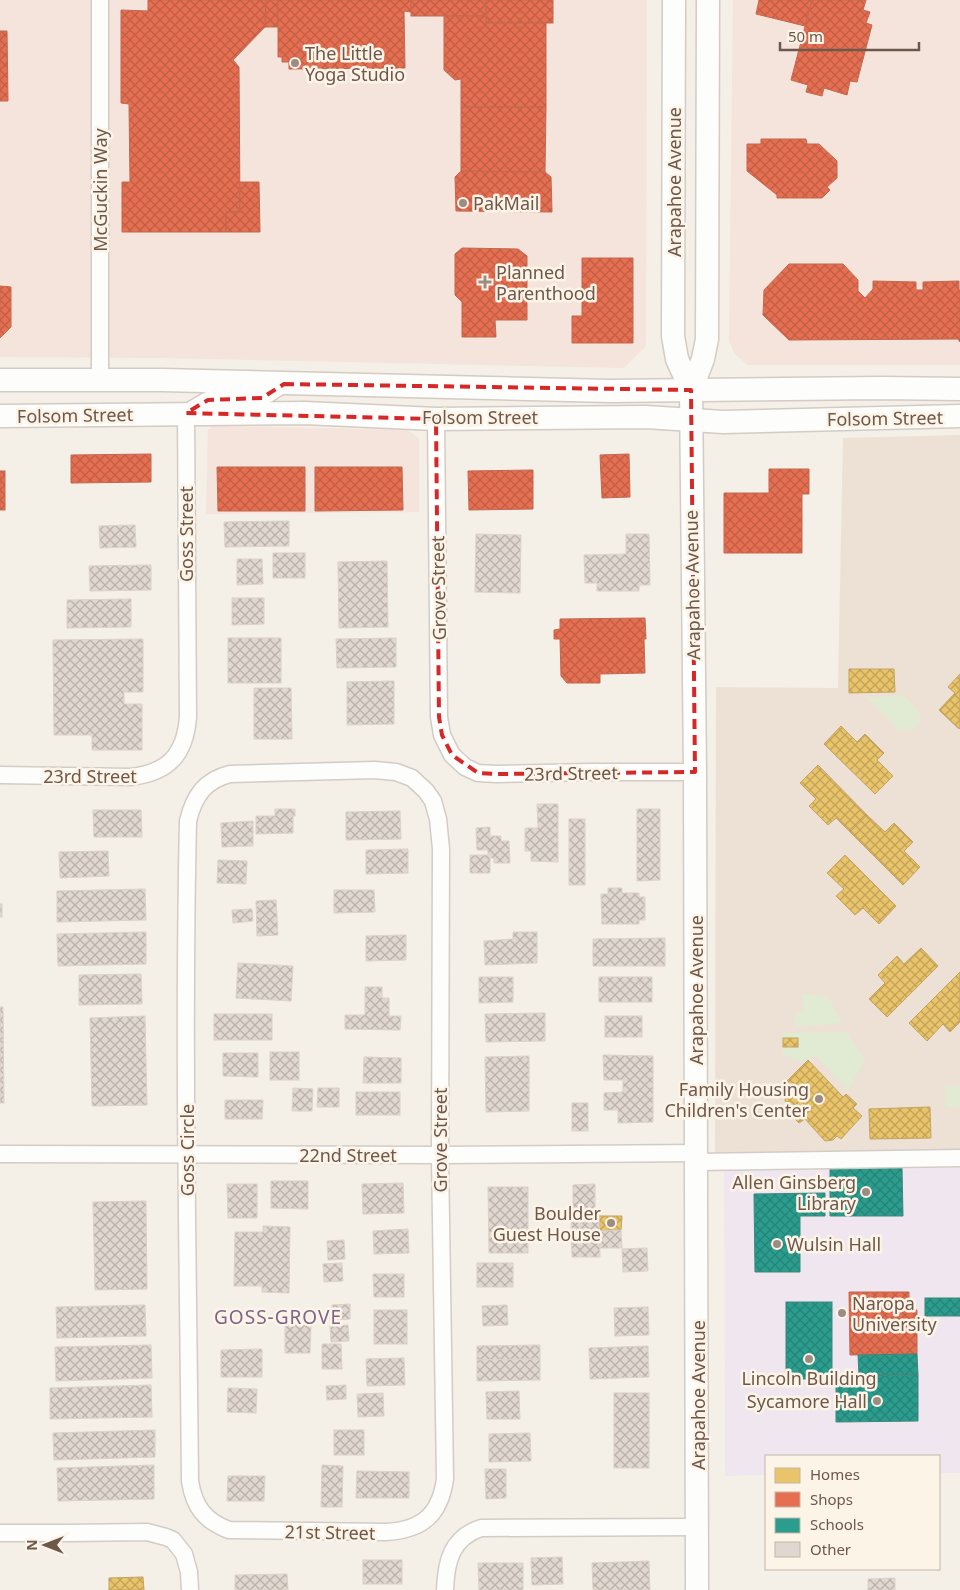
<svg xmlns="http://www.w3.org/2000/svg" width="960" height="1590" font-family="'Noto Sans',sans-serif">
<style>
.residential{fill:#ede1d5}
.commercial{fill:#f4e4db}
.education{fill:#f0e6ef}
.park{fill:#e1ead3}
.homes{fill:url(#homes-cross-hatch);stroke:#c4a361}
.shops{fill:url(#shops-cross-hatch);stroke:#c3684f}
.schools{fill:url(#schools-cross-hatch);stroke:#3e887b}
.building{fill:url(#building-cross-hatch);stroke:#dcd2ca}
.lines{fill:none;stroke-linecap:round;stroke-linejoin:round}
.street-casing{stroke:#d3ccc6;stroke-width:19}
.secondary-casing{stroke:#d3cbc4;stroke-width:25}
.street{stroke:#fdfdfb;stroke-width:16}
.secondary{stroke:#fdfdfb;stroke-width:22}
.marked{fill:none;stroke:#d62828;stroke-width:4;stroke-dasharray:10 6;stroke-linejoin:round}
.poi-dot{fill:#9d8c82;stroke:#fdf4e8;stroke-width:2}
.labels{text-anchor:middle;dominant-baseline:central;stroke-width:5;stroke-linejoin:round;paint-order:stroke}
.poi-label{font-size:18px;fill:#6e574b;stroke:#fdf4e8;text-anchor:start}
.street-label{font-size:18px;fill:#6e574b;stroke:#fdf4e8}
.neighbourhood-label{font-size:19px;letter-spacing:1px;fill:#7c648b;stroke:#fdf4e8}
</style>
<defs>
<pattern id="homes-cross-hatch" width="8" height="8" patternUnits="userSpaceOnUse" patternTransform="scale(1.25)"><rect width="8" height="8" fill="#e9c46a"/><path d="M0 0l8 8M0 8l8-8" fill="none" stroke="#c1a259"/></pattern>
<pattern id="shops-cross-hatch" width="8" height="8" patternUnits="userSpaceOnUse" patternTransform="scale(1.25)"><rect width="8" height="8" fill="#e76f51"/><path d="M0 0l8 8M0 8l8-8" fill="none" stroke="#bf5e45"/></pattern>
<pattern id="schools-cross-hatch" width="8" height="8" patternUnits="userSpaceOnUse" patternTransform="scale(1.25)"><rect width="8" height="8" fill="#2a9d8f"/><path d="M0 0l8 8M0 8l8-8" fill="none" stroke="#288377"/></pattern>
<pattern id="building-cross-hatch" width="8" height="8" patternUnits="userSpaceOnUse" patternTransform="scale(1.25)"><rect width="8" height="8" fill="#e0d7d0"/><path d="M0 0l8 8M0 8l8-8" fill="none" stroke="#bab1ab"/></pattern>
</defs>
<rect width="100%" height="100%" fill="#f4efe7"/>
<path class="residential" d="M 960,435 L 960,1151 L 715,1155 L 716,687 L 838,688 L 843,438 Z"/>
<g class="commercial">
<path d="M 0,0 L 647,0 L 646,346 L 624,368 L 163,358 L 0,357 Z"/>
<path d="M 733,0 L 960,0 L 960,365 L 748,365 L 735,354 L 729,341 Z"/>
<path d="M 213,426 L 408,430 L 419,439 L 419,512 L 206,514 L 208,430 Z"/>
</g>
<path class="education" d="M 960,1168 L 960,1473 L 939,1473 L 939,1456 L 766,1456 L 766,1475 L 725,1476 L 724,1170 Z"/>
<g class="park">
<path d="M 904,696 C 909,701 915,706 918,712 C 925,726 911,732 899,730 L 866,697 Z"/>
<path d="M 802,994 C 833,995 828,996 842,1023 L 798,1027 L 793,1018 L 803,1009 Z"/>
<path d="M 846,1032 L 865,1060 L 848,1090 L 815,1055 L 805,1063 L 783,1055 L 783,1033 Z"/>
<rect x="946" y="1086" width="14" height="21"/>
</g>
<g class="homes">
<path d="M 849,669 L 894,669 L 895,692 L 849,693 Z"/>
<path d="M 960,674 L 960,727 L 959,729 L 939,710 L 955,693 L 948,687 Z"/>
<path d="M 841,726 L 857,742 L 865,734 L 884,753 L 877,760 L 893,776 L 875,794 L 824,744 Z"/>
<path d="M 818,765 L 867,815 L 850,832 L 836,818 L 828,825 L 809,806 L 816,799 L 800,783 Z"/>
<path d="M 867,815 L 885,832 L 894,823 L 913,842 L 904,851 L 920,867 L 903,885 L 850,832 Z"/>
<path d="M 845,855 L 896,906 L 879,924 L 863,908 L 855,915 L 836,896 L 844,889 L 827,873 Z"/>
<path d="M 921,948 L 938,966 L 887,1017 L 869,999 L 885,983 L 878,975 L 897,956 L 904,964 Z"/>
<path d="M 960,972 L 960,1022 L 950,1032 L 943,1024 L 927,1041 L 909,1023 Z"/>
<rect x="783" y="1038" width="15" height="9"/>
<path d="M 808,1060 L 843,1097 L 846,1094 L 857,1104 L 853,1108 L 862,1116 L 841,1139 L 837,1136 L 833,1140 L 825,1141 L 805,1119 L 799,1123 L 785,1109 L 790,1104 L 785,1101 L 786,1091 L 790,1088 L 785,1083 Z"/>
<path d="M 930,1107 L 931,1138 L 870,1139 L 869,1109 Z"/>
<path d="M 599,1216 L 622,1216 L 621,1230 L 600,1231 Z"/>
<path d="M 143,1577 L 144,1590 L 109,1590 L 109,1578 Z"/>
</g>
<g class="shops">
<path d="M 148,0 L 266,0 L 265,27 L 233,60 L 239,67 L 240,212 L 226,212 L 226,232 L 122,232 L 122,182 L 130,182 L 129,104 L 121,103 L 121,10 L 148,11 Z"/>
<path d="M 266,0 L 278,0 L 278,27 L 265,27 Z"/>
<path d="M 278,0 L 411,0 L 411,12 L 404,11 L 405,68 L 289,69 L 289,62 L 282,62 L 282,57 L 278,57 Z"/>
<rect x="411" y="0" width="75" height="16"/>
<rect x="486" y="0" width="67" height="23"/>
<path d="M 759,0 L 812,0 L 805,26 L 756,14 Z"/>
<path d="M 812,0 L 866,0 L 863,10 L 870,12 L 866,23 L 872,25 L 857,82 L 850,81 L 847,95 L 824,88 L 822,96 L 806,92 L 808,85 L 791,80 Z"/>
<path d="M 444,16 L 486,16 L 486,23 L 546,23 L 546,107 L 461,107 L 461,79 L 455,80 L 444,70 Z"/>
<path d="M 0,31 L 7,31 L 8,101 L 0,101 Z"/>
<path d="M 461,107 L 546,107 L 545,172 L 461,171 Z"/>
<path d="M 761,139 L 806,139 L 807,144 L 819,144 L 837,161 L 837,178 L 827,187 L 830,190 L 822,198 L 777,198 L 777,195 L 747,171 L 747,144 L 761,144 Z"/>
<path d="M 461,171 L 545,172 L 551,177 L 552,212 L 456,211 L 455,177 Z"/>
<path d="M 240,182 L 259,182 L 260,232 L 226,232 L 226,212 L 240,212 Z"/>
<path d="M 462,248 L 518,249 L 527,256 L 527,320 L 495,320 L 496,337 L 462,337 L 462,302 L 455,295 L 455,254 Z"/>
<path d="M 582,258 L 633,258 L 633,343 L 572,343 L 572,316 L 582,316 Z"/>
<path d="M 789,264 L 843,264 L 858,280 L 858,291 L 865,298 L 873,289 L 873,281 L 916,282 L 916,290 L 923,290 L 923,282 L 959,281 L 959,290 L 960,290 L 960,342 L 958,339 L 789,340 L 763,315 L 764,290 Z"/>
<path d="M 0,286 L 11,287 L 11,327 L 0,338 Z"/>
<path d="M 151,454 L 151,482 L 71,483 L 71,455 Z"/>
<path d="M 629,454 L 630,497 L 602,498 L 600,455 Z"/>
<path d="M 217,467 L 305,467 L 305,511 L 218,511 Z"/>
<path d="M 315,467 L 402,467 L 403,510 L 315,511 Z"/>
<path d="M 769,469 L 809,469 L 809,494 L 802,494 L 802,553 L 724,553 L 724,493 L 769,493 Z"/>
<path d="M 533,470 L 533,509 L 469,510 L 468,471 Z"/>
<rect x="0" y="471" width="5" height="39"/>
<path d="M 645,618 L 646,639 L 644,639 L 645,673 L 600,674 L 600,683 L 567,683 L 561,676 L 560,639 L 554,639 L 554,630 L 560,629 L 560,619 Z"/>
<path d="M 849,1292 L 909,1292 L 909,1310 L 917,1310 L 917,1354 L 850,1355 Z"/>
</g>
<g class="schools">
<path d="M 830,1168 L 902,1168 L 903,1216 L 830,1216 Z"/>
<path d="M 825,1193 L 825,1216 L 800,1216 L 800,1272 L 755,1272 L 754,1194 Z"/>
<rect x="925" y="1298" width="35" height="18"/>
<rect x="786" y="1302" width="46" height="77"/>
<path d="M 917,1354 L 918,1375 L 859,1375 L 858,1355 Z"/>
<path d="M 918,1375 L 918,1421 L 836,1422 L 836,1376 Z"/>
</g>
<g class="building">
<path d="M 289,521 L 289,546 L 225,547 L 224,522 Z"/>
<path d="M 135,525 L 136,547 L 100,548 L 99,526 Z"/>
<path d="M 476,534 L 521,535 L 520,593 L 475,592 Z"/>
<path d="M 626,534 L 649,534 L 650,585 L 639,585 L 639,591 L 597,591 L 597,583 L 585,583 L 584,555 L 626,554 Z"/>
<rect x="273" y="553" width="32" height="25"/>
<path d="M 237,559 L 262,559 L 263,584 L 237,585 Z"/>
<path d="M 387,561 L 388,627 L 339,628 L 338,562 Z"/>
<path d="M 151,565 L 151,590 L 90,591 L 89,566 Z"/>
<path d="M 232,598 L 264,598 L 264,624 L 232,625 Z"/>
<path d="M 131,599 L 131,627 L 67,628 L 67,600 Z"/>
<rect x="228" y="638" width="53" height="45"/>
<path d="M 396,638 L 396,667 L 337,668 L 336,639 Z"/>
<path d="M 143,639 L 143,692 L 124,692 L 124,704 L 142,704 L 142,750 L 92,750 L 92,735 L 54,735 L 53,640 Z"/>
<path d="M 394,681 L 394,724 L 347,725 L 347,682 Z"/>
<path d="M 254,688 L 291,688 L 292,739 L 254,739 Z"/>
<path d="M 537,804 L 558,804 L 558,862 L 531,861 L 531,851 L 525,851 L 525,828 L 538,828 Z"/>
<path d="M 275,809 L 295,809 L 295,816 L 293,816 L 293,833 L 256,834 L 256,816 L 275,816 Z"/>
<path d="M 637,809 L 660,809 L 660,880 L 637,881 Z"/>
<path d="M 93,810 L 141,810 L 142,837 L 94,837 Z"/>
<path d="M 400,811 L 401,839 L 346,840 L 346,812 Z"/>
<rect x="569" y="819" width="16" height="66"/>
<path d="M 253,821 L 253,846 L 222,847 L 221,823 Z"/>
<path d="M 490,827 L 490,836 L 501,836 L 501,841 L 509,841 L 510,863 L 494,863 L 494,858 L 490,858 L 490,873 L 470,873 L 470,855 L 488,855 L 488,850 L 477,850 L 476,828 Z"/>
<path d="M 408,849 L 408,873 L 366,874 L 366,850 Z"/>
<path d="M 108,851 L 109,876 L 60,878 L 59,852 Z"/>
<path d="M 218,860 L 247,861 L 246,884 L 217,883 Z"/>
<path d="M 608,888 L 622,888 L 622,893 L 639,893 L 639,897 L 645,897 L 645,920 L 639,920 L 639,924 L 602,924 L 601,894 L 608,894 Z"/>
<path d="M 145,889 L 146,920 L 57,922 L 57,891 Z"/>
<path d="M 334,890 L 374,890 L 375,912 L 334,913 Z"/>
<path d="M 276,900 L 278,935 L 257,936 L 256,901 Z"/>
<rect x="0" y="904" width="2" height="13"/>
<path d="M 252,909 L 253,921 L 233,923 L 232,910 Z"/>
<path d="M 146,932 L 146,964 L 58,966 L 57,934 Z"/>
<path d="M 513,932 L 537,932 L 537,963 L 485,965 L 484,941 L 513,939 Z"/>
<path d="M 406,935 L 406,960 L 366,961 L 366,936 Z"/>
<path d="M 665,938 L 665,966 L 593,966 L 593,939 Z"/>
<path d="M 238,963 L 293,966 L 291,1001 L 236,998 Z"/>
<path d="M 141,974 L 142,1004 L 79,1005 L 79,975 Z"/>
<path d="M 479,977 L 513,977 L 513,1002 L 479,1003 Z"/>
<rect x="599" y="977" width="53" height="25"/>
<path d="M 365,987 L 382,987 L 382,998 L 389,998 L 389,1016 L 401,1016 L 400,1030 L 345,1029 L 345,1015 L 365,1015 Z"/>
<path d="M 0,1007 L 3,1007 L 4,1103 L 0,1103 Z"/>
<path d="M 545,1013 L 545,1041 L 486,1042 L 485,1014 Z"/>
<rect x="214" y="1014" width="58" height="26"/>
<path d="M 145,1016 L 147,1105 L 92,1106 L 90,1018 Z"/>
<rect x="605" y="1016" width="37" height="21"/>
<rect x="270" y="1052" width="29" height="28"/>
<path d="M 223,1053 L 258,1053 L 258,1077 L 223,1076 Z"/>
<path d="M 603,1055 L 653,1056 L 653,1122 L 618,1123 L 618,1110 L 604,1110 L 604,1093 L 623,1092 L 623,1080 L 604,1080 Z"/>
<path d="M 529,1056 L 529,1111 L 486,1112 L 485,1057 Z"/>
<path d="M 364,1057 L 401,1058 L 401,1083 L 363,1083 Z"/>
<path d="M 293,1088 L 313,1089 L 312,1111 L 292,1111 Z"/>
<path d="M 318,1088 L 339,1088 L 339,1107 L 317,1107 Z"/>
<rect x="356" y="1092" width="44" height="23"/>
<path d="M 225,1100 L 263,1100 L 262,1119 L 225,1119 Z"/>
<rect x="572" y="1103" width="16" height="28"/>
<path d="M 271,1181 L 308,1181 L 308,1209 L 271,1208 Z"/>
<path d="M 403,1183 L 404,1213 L 363,1214 L 362,1184 Z"/>
<path d="M 227,1184 L 257,1184 L 257,1218 L 228,1218 Z"/>
<path d="M 595,1184 L 595,1209 L 573,1210 L 573,1185 Z"/>
<path d="M 488,1187 L 528,1187 L 528,1253 L 489,1253 Z"/>
<path d="M 146,1201 L 147,1289 L 95,1290 L 93,1202 Z"/>
<path d="M 571,1216 L 599,1216 L 600,1257 L 572,1257 Z"/>
<path d="M 263,1226 L 290,1227 L 289,1293 L 262,1292 L 262,1286 L 234,1286 L 235,1232 L 263,1232 Z"/>
<path d="M 408,1229 L 409,1253 L 374,1254 L 373,1231 Z"/>
<path d="M 621,1230 L 622,1248 L 600,1248 L 600,1231 Z"/>
<path d="M 344,1240 L 345,1259 L 328,1260 L 327,1241 Z"/>
<path d="M 647,1248 L 648,1271 L 623,1272 L 622,1249 Z"/>
<path d="M 342,1263 L 343,1281 L 324,1282 L 323,1264 Z"/>
<rect x="477" y="1263" width="36" height="24"/>
<path d="M 373,1274 L 404,1274 L 404,1297 L 374,1297 Z"/>
<path d="M 350,1304 L 350,1319 L 333,1320 L 332,1305 Z"/>
<path d="M 145,1305 L 146,1336 L 57,1338 L 56,1307 Z"/>
<path d="M 507,1305 L 508,1325 L 483,1326 L 482,1306 Z"/>
<path d="M 648,1307 L 649,1335 L 615,1336 L 614,1308 Z"/>
<rect x="374" y="1310" width="33" height="34"/>
<path d="M 285,1324 L 311,1325 L 310,1353 L 285,1353 Z"/>
<path d="M 348,1325 L 349,1341 L 331,1342 L 330,1326 Z"/>
<path d="M 322,1344 L 341,1344 L 342,1369 L 322,1369 Z"/>
<path d="M 151,1345 L 152,1378 L 56,1381 L 55,1347 Z"/>
<path d="M 540,1345 L 540,1359 L 477,1360 L 477,1346 Z"/>
<path d="M 648,1346 L 649,1377 L 590,1379 L 589,1348 Z"/>
<path d="M 262,1349 L 262,1377 L 221,1377 L 221,1350 Z"/>
<path d="M 404,1358 L 405,1385 L 367,1386 L 366,1359 Z"/>
<path d="M 540,1359 L 540,1380 L 477,1381 L 477,1360 Z"/>
<path d="M 151,1385 L 152,1417 L 50,1419 L 50,1388 Z"/>
<path d="M 346,1385 L 346,1399 L 327,1400 L 326,1386 Z"/>
<path d="M 228,1388 L 257,1389 L 256,1413 L 227,1412 Z"/>
<path d="M 519,1391 L 520,1419 L 487,1419 L 486,1392 Z"/>
<path d="M 383,1393 L 384,1416 L 358,1417 L 357,1394 Z"/>
<rect x="614" y="1393" width="35" height="75"/>
<path d="M 155,1430 L 155,1457 L 54,1460 L 53,1433 Z"/>
<rect x="334" y="1430" width="30" height="25"/>
<path d="M 530,1433 L 531,1461 L 489,1462 L 489,1434 Z"/>
<path d="M 154,1465 L 154,1499 L 58,1501 L 57,1468 Z"/>
<path d="M 322,1465 L 343,1466 L 342,1507 L 321,1507 Z"/>
<path d="M 485,1469 L 506,1469 L 506,1498 L 486,1499 Z"/>
<path d="M 357,1471 L 409,1472 L 409,1498 L 356,1498 Z"/>
<path d="M 228,1476 L 265,1476 L 264,1501 L 227,1501 Z"/>
<path d="M 562,1557 L 563,1584 L 532,1585 L 531,1558 Z"/>
<rect x="363" y="1560" width="39" height="24"/>
<path d="M 649,1561 L 650,1590 L 593,1590 L 592,1563 Z"/>
<path d="M 478,1563 L 523,1563 L 523,1590 L 479,1590 Z"/>
<path d="M 287,1574 L 288,1590 L 235,1590 L 235,1575 Z"/>
<path d="M 895,1578 L 895,1590 L 868,1590 L 868,1579 Z"/>
</g>
<g class="lines">
<g class="street-casing">
<g id="street">
<path d="M 100,0 L 100,380"/>
<path d="M 436,419 L 439,717 L 442,735 L 452,755 L 465,767 L 478,773 L 496,774 L 591,772 L 695,772"/>
<path d="M 375,770 L 396,772 L 412,778 L 426,791 L 433,801 L 438,819 L 441,849 L 440,1155 L 445,1479 C 440,1515 422,1530 386,1532 L 229,1530 C 205,1521 194,1507 190,1481 C 188,1261 183,1041 188,821 C 194,796 205,780 230,774 Z"/>
<path d="M 0,775 L 130,777 C 168,773 185,755 188,717 L 186,413 L 208,400 L 262,398 L 284,384"/>
<path d="M 0,1154 L 440,1155 L 697,1153"/>
<path d="M 697,1162 L 960,1158"/>
<path d="M 0,1533 L 67,1533 L 147,1532 L 166,1537 L 173,1540 L 184,1554 L 189,1572 L 190,1590"/>
<path d="M 445,1590 C 446,1562 451,1538 481,1528 L 697,1527"/>
</g>
</g>
<g class="secondary-casing">
<g id="secondary">
<path d="M 674,0 L 673,336 L 677,359 L 691,390"/>
<path d="M 0,380 L 162,380 L 610,391 L 881,388 L 960,389"/>
<path d="M 0,416 L 305,413 L 436,419 L 646,417 L 723,422 L 960,416"/>
<path d="M 697,1590 L 695,772 L 691,390 L 703,359 L 707,339 L 708,0"/>
</g>
</g>
<use href="#street" class="street"/>
<use href="#secondary" class="secondary"/>
</g>
<path class="marked" d="M 284,384 L 691,390 L 695,772 L 496,774 L 478,773 L 452,755 L 442,735 L 439,717 L 436,419 L 186,413 L 208,400 L 262,398 Z"/>
<g class="poi-dot">
<circle cx="295" cy="63" r="5"/>
<circle cx="463" cy="203" r="5"/>
<path d="M482.5 274.5h5v5h5v5h-5v5h-5v-5h-5v-5h5z"/>
<circle cx="819" cy="1099" r="5"/>
<circle cx="866" cy="1192" r="5"/>
<circle cx="611" cy="1223" r="5"/>
<circle cx="777" cy="1244" r="5"/>
<circle cx="842" cy="1313" r="5"/>
<circle cx="809" cy="1359" r="5"/>
<circle cx="877" cy="1401" r="5"/>
</g>
<g class="labels">
<g class="poi-label">
<text x="305" y="53">The Little<tspan x="305" dy="21">Yoga Studio</tspan></text>
<text x="473" y="203">PakMail</text>
<text x="496" y="272">Planned<tspan x="496" dy="21">Parenthood</tspan></text>
<text x="809" y="1089" text-anchor="end">Family Housing<tspan x="809" dy="21">Children's Center</tspan></text>
<text x="856" y="1182" text-anchor="end">Allen Ginsberg<tspan x="856" dy="21">Library</tspan></text>
<text x="601" y="1213" text-anchor="end">Boulder<tspan x="601" dy="21">Guest House</tspan></text>
<text x="787" y="1244">Wulsin Hall</text>
<text x="852" y="1303">Naropa<tspan x="852" dy="21">University</tspan></text>
<text x="809" y="1378" text-anchor="middle">Lincoln Building</text>
<text x="867" y="1401" text-anchor="end">Sycamore Hall</text>
</g>
<g class="street-label">
<text transform="translate(674 182) rotate(-90)">Arapahoe Avenue</text>
<text transform="translate(100 190) rotate(-90)">McGuckin Way</text>
<text transform="translate(75 415) rotate(-1)">Folsom Street</text>
<text x="480" y="417">Folsom Street</text>
<text transform="translate(885 418) rotate(-1)">Folsom Street</text>
<text transform="translate(186 534) rotate(-90)">Goss Street</text>
<text transform="translate(692 585) rotate(-91)">Arapahoe Avenue</text>
<text transform="translate(438 588) rotate(-91)">Grove Street</text>
<text transform="translate(571 773) rotate(-1)">23rd Street</text>
<text x="90" y="776">23rd Street</text>
<text transform="translate(696 990) rotate(-90)">Arapahoe Avenue</text>
<text transform="translate(440 1140) rotate(-90)">Grove Street</text>
<text transform="translate(187 1150) rotate(-90)">Goss Circle</text>
<text x="348" y="1155">22nd Street</text>
<text transform="translate(698 1395) rotate(-90)">Arapahoe Avenue</text>
<text transform="translate(330 1532) rotate(1)">21st Street</text>
</g>
<g class="neighbourhood-label">
<text x="278" y="1317">GOSS-GROVE</text>
</g>
</g>
<rect x="765" y="1455" width="175" height="115" fill="#fdf4e8" stroke="#c4b5a9"/>
<rect x="775" y="1468" width="25" height="15" fill="#e9c46a" stroke="#c4b5a9"/>
<text x="810" y="1480" font-size="15" fill="#6e574b">Homes</text>
<rect x="775" y="1492" width="25" height="15" fill="#e76f51" stroke="#c4b5a9"/>
<text x="810" y="1505" font-size="15" fill="#6e574b">Shops</text>
<rect x="775" y="1518" width="25" height="15" fill="#2a9d8f" stroke="#c4b5a9"/>
<text x="810" y="1530" font-size="15" fill="#6e574b">Schools</text>
<rect x="775" y="1542" width="25" height="15" fill="#e0d7d0" stroke="#c4b5a9"/>
<text x="810" y="1555" font-size="15" fill="#6e574b">Other</text>
<g transform="translate(45 1545) rotate(270)" stroke="#fdf4e8" stroke-width="4" paint-order="stroke">
<path d="M0-4L9 19L0 12L-9 19Z" fill="#6e574b"/>
<text y="-8" font-size="14" font-weight="bold" text-anchor="middle" fill="#6e574b">N</text>
</g>
<path d="M780 42v8h139v-8" fill="none" stroke="#6e574b" stroke-width="2.5"/>
<text x="788" y="42" font-size="15" fill="#6e574b" stroke="#fdf4e8" stroke-width="4" paint-order="stroke">50 m</text>
</svg>
